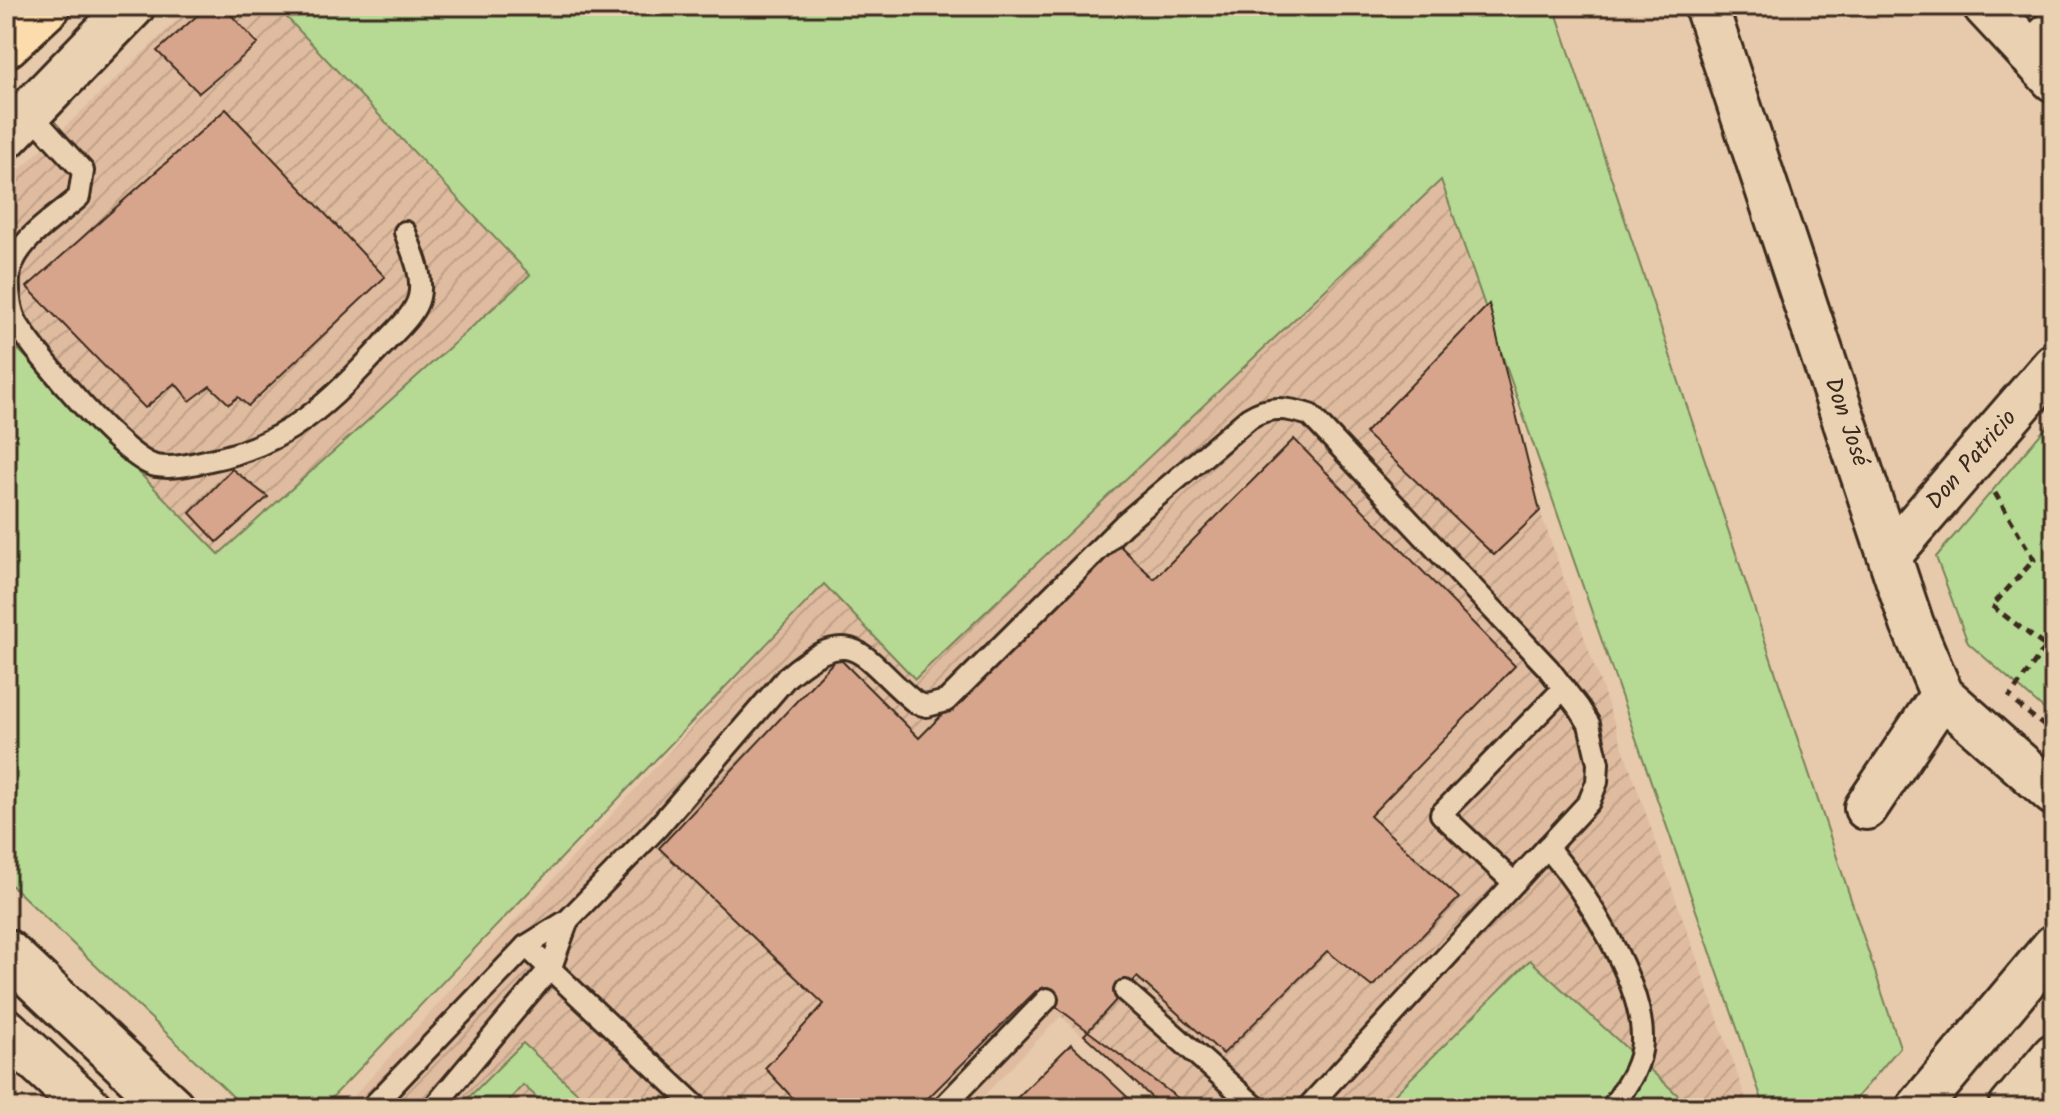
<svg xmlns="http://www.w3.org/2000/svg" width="2060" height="1114" font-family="Kalam,sans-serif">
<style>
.industrial{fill:url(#industrial-furrows)}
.green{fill:#b6d994;stroke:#788259;stroke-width:2}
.building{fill:#d7a48c;stroke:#3b2a1e;stroke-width:2}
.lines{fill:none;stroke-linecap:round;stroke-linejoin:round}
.service-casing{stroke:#3b2a1e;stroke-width:26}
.minor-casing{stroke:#3b2a1e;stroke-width:48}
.tertiary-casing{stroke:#3b2a1e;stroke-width:50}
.secondary-casing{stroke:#3b2a1e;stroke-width:50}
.primary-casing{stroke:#3b2a1e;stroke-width:50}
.path{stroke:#3b2a1e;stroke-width:5;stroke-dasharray:8 6;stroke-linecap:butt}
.service{stroke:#ead1b2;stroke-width:20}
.minor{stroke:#ead1b2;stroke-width:42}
.tertiary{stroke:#ead1b2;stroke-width:44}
.secondary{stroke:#ead1b2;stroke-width:44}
.primary{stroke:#fcdcac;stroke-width:44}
.rail-casing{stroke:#3b2a1e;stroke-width:9}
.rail{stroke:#ead1b2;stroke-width:6;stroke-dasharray:18;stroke-linecap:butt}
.labels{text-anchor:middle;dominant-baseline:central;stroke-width:7;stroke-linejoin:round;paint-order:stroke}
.street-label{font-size:24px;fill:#3b2a1e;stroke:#ead1b2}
</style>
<defs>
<pattern id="industrial-furrows" width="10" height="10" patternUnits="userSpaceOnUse" patternTransform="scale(2)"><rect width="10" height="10" fill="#dfbb9f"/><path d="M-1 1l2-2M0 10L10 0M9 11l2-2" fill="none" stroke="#c0a188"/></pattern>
</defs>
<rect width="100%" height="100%" fill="#e7c9ab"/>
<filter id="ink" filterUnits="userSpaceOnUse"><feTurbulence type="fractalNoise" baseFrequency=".0125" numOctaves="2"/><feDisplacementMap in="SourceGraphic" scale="16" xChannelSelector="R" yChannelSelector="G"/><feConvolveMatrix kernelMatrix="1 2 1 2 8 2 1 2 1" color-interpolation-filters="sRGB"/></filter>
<g filter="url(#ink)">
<g class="industrial">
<path d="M 192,6 L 276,6 L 531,274 L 219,555 L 6,337 L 6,183 Z"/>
<path d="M 1441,180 L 1489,304 L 1540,511 L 1749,1108 L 1163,1108 L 1061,1016 L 971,1108 L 343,1108 L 824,583 L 915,679 Z"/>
</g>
<g class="green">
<path d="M 276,6 L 1554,6 L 1900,1047 L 1848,1108 L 1765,1108 L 1441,180 L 915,679 L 824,584 L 322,1108 L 245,1108 L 6,880 L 6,337 L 219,554 L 530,275 Z"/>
<path d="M 2054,418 L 2054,718 L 1968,643 L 1936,557 Z"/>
<path d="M 1530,960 L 1692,1108 L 1381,1108 Z"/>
<path d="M 523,1043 L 594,1108 L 549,1108 L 523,1085 L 502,1108 L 458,1108 Z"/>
</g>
<g class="building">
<path d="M 208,6 L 223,6 L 258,44 L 199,93 L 157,51 Z"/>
<path d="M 226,109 L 385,277 L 248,406 L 238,397 L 229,404 L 210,386 L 190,401 L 175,383 L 145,408 L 27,287 Z"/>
<path d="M 1489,304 L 1540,511 L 1494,555 L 1365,433 Z"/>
<path d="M 1294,439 L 1515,666 L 1370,816 L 1459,898 L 1372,987 L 1327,951 L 1223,1054 L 1137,977 L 1088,1031 L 1036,991 L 918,1108 L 802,1108 L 765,1068 L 824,1004 L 659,848 L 838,657 L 919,738 L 1114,540 L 1154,579 Z"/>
<path d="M 232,469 L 268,497 L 217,542 L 190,513 Z"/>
<path d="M 1088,1031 L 1191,1108 L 1163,1108 L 1084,1035 Z"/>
<path d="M 1071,1044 L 1139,1108 L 1007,1108 Z"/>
</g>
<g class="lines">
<g class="service-casing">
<g id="service">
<path d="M 29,112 L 83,171 L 79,197 C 56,217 17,240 10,271 C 7,286 10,312 18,325 C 37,355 124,460 156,466 C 174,469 193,464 210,460 C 288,445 331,401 383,345 C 394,332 415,315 419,297 C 424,275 412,252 405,232"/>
<path d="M 1547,847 C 1585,891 1644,982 1642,1042 C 1641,1068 1625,1087 1612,1108"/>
<path d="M 1514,883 L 1441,814 L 1564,688"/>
<path d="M 526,946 L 698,1108"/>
<path d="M 1125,991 L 1257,1108"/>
<path d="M 371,1108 L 526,946 L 568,920 L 658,827 L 787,677 C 856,618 862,660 916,703 L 927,706 L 946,701 L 1124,524 L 1249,418 C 1270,405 1287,408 1310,415 L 1548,668 L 1579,708 L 1589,724 L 1598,763 L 1597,782 L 1589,802 L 1307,1108"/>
<path d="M 433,1108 L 551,967 L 568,920"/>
<path d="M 942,1108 L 1047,999"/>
</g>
</g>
<g class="minor-casing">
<g id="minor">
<path d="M 1706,6 L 1912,624 L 1942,695 L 2054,794"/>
<path d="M 2029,54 L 2054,31"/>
<path d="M 1890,555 L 2054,365"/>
<path d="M 1866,808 L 1942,695"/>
<path d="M 1918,1108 L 2054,946"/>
<path d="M 2010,1108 L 2054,1055"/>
</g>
</g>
<g class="tertiary-casing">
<g id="tertiary">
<path d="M 1986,6 L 2054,79"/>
<path d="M 6,136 L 132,6"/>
<path d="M 6,952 L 172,1108"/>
</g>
</g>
<g class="secondary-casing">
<path id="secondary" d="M 6,1031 L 89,1108"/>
</g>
<g class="primary-casing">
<path id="primary" d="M 6,45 L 48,6"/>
</g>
<g class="path">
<path d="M 1995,493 L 2034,560 L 1992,606 L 2046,647 L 2009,698"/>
<path d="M 2017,704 L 2054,734"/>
</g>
<use href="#service" class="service"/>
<use href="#minor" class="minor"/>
<use href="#tertiary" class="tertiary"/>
<use href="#secondary" class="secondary"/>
<use href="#primary" class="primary"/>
<g class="rail-casing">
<path id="rail" d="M 6,1101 L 14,1108"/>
</g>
<use href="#rail" class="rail"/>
</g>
</g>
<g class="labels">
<g class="street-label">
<text transform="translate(1846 422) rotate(71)">Don José</text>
<text transform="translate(1972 460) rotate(-49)">Don Patricio</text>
</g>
</g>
<rect width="2060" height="1114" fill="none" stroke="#ead1b2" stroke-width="32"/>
<rect x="16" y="16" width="2028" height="1082" fill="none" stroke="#3b2a1e" stroke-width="3" filter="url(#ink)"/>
</svg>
